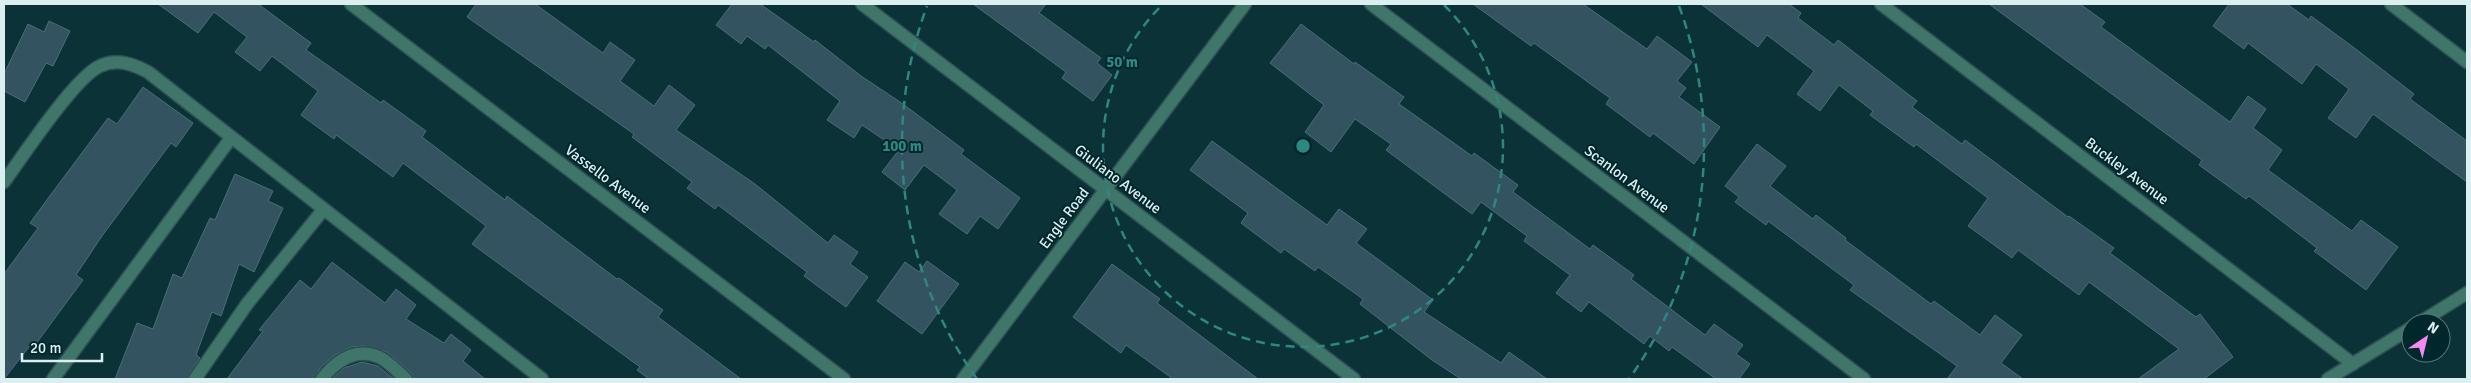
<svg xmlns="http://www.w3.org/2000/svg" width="2471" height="383" font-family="Signika,sans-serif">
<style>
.building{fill:#345361;stroke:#4d6c7b}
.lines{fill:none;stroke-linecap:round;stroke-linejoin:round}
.service-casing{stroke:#2c5054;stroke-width:15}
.minor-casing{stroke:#2c5054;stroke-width:15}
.service{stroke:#40766a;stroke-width:12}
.minor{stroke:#40766a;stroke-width:12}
.ring{fill:none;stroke:#2e8882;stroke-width:2.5;stroke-dasharray:9 6}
.labels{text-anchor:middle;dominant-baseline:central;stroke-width:4;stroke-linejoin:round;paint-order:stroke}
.street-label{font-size:15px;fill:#dbeff1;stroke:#00282c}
.centre{fill:#2e8882;stroke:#00282c;stroke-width:2.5}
.ring-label{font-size:15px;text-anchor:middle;font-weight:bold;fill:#2e8882;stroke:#00282c;stroke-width:4;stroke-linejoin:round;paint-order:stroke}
</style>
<rect width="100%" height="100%" fill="#0b3236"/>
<g class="building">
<path d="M 158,4 L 258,4 L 311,43 L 306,50 L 381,103 L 383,100 L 426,131 L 422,137 L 505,200 L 507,196 L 617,279 L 619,278 L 663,310 L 658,317 L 741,379 L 649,379 L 637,370 L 640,367 L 472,244 L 486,226 L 403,163 L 393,177 L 336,135 L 334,139 L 301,115 L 318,91 L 272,56 L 260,71 L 235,52 L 247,37 L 214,12 L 198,33 Z"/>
<path d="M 476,4 L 535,4 L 603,53 L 610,42 L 635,60 L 620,81 L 654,106 L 669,85 L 695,105 L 676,130 L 755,184 L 828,243 L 834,235 L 858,252 L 850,264 L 868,277 L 846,307 L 804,276 L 807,272 L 718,205 L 715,209 L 687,188 L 692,182 L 632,137 L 634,134 L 467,17 Z"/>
<path d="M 732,4 L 760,4 L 814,42 L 815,40 L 861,76 L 903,104 L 964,150 L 961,154 L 1020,198 L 998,229 L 980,216 L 967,234 L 939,214 L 957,190 L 924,165 L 905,190 L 882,172 L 899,150 L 862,125 L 854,138 L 827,120 L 840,101 L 768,45 L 765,49 L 747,36 L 741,44 L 716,25 Z"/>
<path d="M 973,4 L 1046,4 L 1039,13 L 1101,58 L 1097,63 L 1112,75 L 1093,101 L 1062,78 L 1066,72 Z"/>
<path d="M 1473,4 L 1583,4 L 1647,49 L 1657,36 L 1692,62 L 1677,81 L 1686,88 L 1679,97 L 1720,127 L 1694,164 L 1653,133 L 1650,137 L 1606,104 L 1610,98 L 1534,43 L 1531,46 Z"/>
<path d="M 1701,4 L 1789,4 L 1801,13 L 1798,18 L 1834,45 L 1838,40 L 1917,101 L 1912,107 L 1962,144 L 1965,140 L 2068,217 L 2069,216 L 2114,248 L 2110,253 L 2196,317 L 2200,314 L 2233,357 L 2204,379 L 2138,379 L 2179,349 L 2089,282 L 2079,295 L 2018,250 L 2012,258 L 1968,226 L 1988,198 L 1916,144 L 1914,147 L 1870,115 L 1873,111 L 1839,85 L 1820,111 L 1797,94 L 1814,71 L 1767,35 L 1758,47 Z"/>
<path d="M 1989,4 L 2080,4 L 2105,22 L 2101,27 L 2230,122 L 2248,96 L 2266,109 L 2253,128 L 2282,150 L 2268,170 L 2352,231 L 2361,220 L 2398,247 L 2366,290 L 2314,251 L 2317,248 L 2249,196 L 2246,199 L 2199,165 L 2202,160 Z"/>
<path d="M 2229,4 L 2287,4 L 2309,20 L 2311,16 L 2357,50 L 2414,94 L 2410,99 L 2467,141 L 2467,182 L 2373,114 L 2356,138 L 2328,118 L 2349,89 L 2316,64 L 2302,84 L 2248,43 L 2244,49 L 2213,26 Z"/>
<path d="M 49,21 L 70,31 L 53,66 L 46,63 L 25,102 L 4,91 L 4,74 L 28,24 L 44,32 Z"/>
<path d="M 1301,24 L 1354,64 L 1355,62 L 1404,97 L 1399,104 L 1472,156 L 1474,153 L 1518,185 L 1513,192 L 1590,249 L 1593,245 L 1634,275 L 1631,279 L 1705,335 L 1714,324 L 1743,345 L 1736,354 L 1750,364 L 1739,379 L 1716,379 L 1672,347 L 1669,351 L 1650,336 L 1644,344 L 1589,302 L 1581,312 L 1556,293 L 1570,275 L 1524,241 L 1527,236 L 1481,202 L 1472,214 L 1386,150 L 1391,144 L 1355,119 L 1331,152 L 1305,132 L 1324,105 L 1270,63 Z"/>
<path d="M 143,87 L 193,123 L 176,147 L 171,143 L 102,236 L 76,275 L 83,280 L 35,345 L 32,343 L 4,379 L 4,274 L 38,228 L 30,223 L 49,197 L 108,118 L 117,124 Z"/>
<path d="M 1212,141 L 1327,225 L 1339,209 L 1367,229 L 1356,243 L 1433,300 L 1424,312 L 1501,363 L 1509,352 L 1547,379 L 1461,379 L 1432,360 L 1360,304 L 1363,299 L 1318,267 L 1315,271 L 1284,249 L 1281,253 L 1241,223 L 1248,213 L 1190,170 Z"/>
<path d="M 1757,144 L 1786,166 L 1770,186 L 1813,219 L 1816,215 L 1846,238 L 1845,240 L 1931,304 L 1934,301 L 1980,335 L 1995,315 L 2022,335 L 2001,363 L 2023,379 L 1947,379 L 1957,366 L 1850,290 L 1854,285 L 1768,221 L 1766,225 L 1735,202 L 1739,197 L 1725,186 Z"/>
<path d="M 235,174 L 273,191 L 268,201 L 283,208 L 254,272 L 239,264 L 221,316 L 212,312 L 196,355 L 200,358 L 187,379 L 115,379 L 137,323 L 153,329 L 173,274 L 182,278 L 210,218 L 215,220 Z"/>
<path d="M 927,261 L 959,284 L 922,334 L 877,301 L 905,262 L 919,272 Z"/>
<path d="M 332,262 L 385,303 L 396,289 L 416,305 L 406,319 L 444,343 L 451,334 L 471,350 L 463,361 L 485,379 L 414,379 L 411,373 L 387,352 L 363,346 L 351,347 L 335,355 L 321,367 L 314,379 L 227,379 L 263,331 L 259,330 L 300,280 L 311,289 Z"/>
<path d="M 1112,264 L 1160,299 L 1157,303 L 1258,379 L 1173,379 L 1126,345 L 1121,353 L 1073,317 Z"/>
<path d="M 362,362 L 378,366 L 394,379 L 332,379 L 344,368 Z"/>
</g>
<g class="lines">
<g class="service-casing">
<g id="service">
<path d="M 195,379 L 247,304 L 323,210"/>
<path d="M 322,379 C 336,361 355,347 379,357 C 388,361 398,372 406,379"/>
</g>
</g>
<g class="minor-casing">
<g id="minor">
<path d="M 351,4 L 844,379"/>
<path d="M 862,4 L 1354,379"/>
<path d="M 1371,4 L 1864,379"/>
<path d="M 1881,4 L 2353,364"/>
<path d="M 2391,4 L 2467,62"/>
<path d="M 4,182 C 23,156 75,77 100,66 C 117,58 133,64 148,72 L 542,379"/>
<path d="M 2419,323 L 2467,293"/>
<path d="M 53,379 L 231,138"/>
<path d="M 963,379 L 1245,4"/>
<path d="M 2328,379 L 2411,328"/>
</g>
</g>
<use href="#service" class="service"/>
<use href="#minor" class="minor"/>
</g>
<g class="ring">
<path d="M1444 5A200 200 0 1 1 1162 5"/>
<path d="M977 379A401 401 0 0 1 927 6M1679 6A401 401 0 0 1 1629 379"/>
</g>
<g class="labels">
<g class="street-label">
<text transform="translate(2127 171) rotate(37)">Buckley Avenue</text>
<text transform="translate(608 179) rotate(37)">Vassello Avenue</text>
<text transform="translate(1118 179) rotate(37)">Giuliano Avenue</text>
<text transform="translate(1627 179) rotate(37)">Scanlon Avenue</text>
<text transform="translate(1064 218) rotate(-53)">Engle Road</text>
</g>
</g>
<circle cx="1303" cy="146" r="8" class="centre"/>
<g class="ring-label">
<text x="1122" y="67">50 m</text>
<text x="902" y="151">100 m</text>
</g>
<rect width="2471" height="383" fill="none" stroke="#dbeff1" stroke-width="10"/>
<g transform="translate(2426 338) rotate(35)"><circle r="24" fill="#00282c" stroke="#58787b"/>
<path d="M0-4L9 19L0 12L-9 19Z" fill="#f589ef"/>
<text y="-8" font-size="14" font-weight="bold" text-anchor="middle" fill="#dbeff1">N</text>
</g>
<path d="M22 353v8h80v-8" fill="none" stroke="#dbeff1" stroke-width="2.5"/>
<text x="30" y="353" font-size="15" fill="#dbeff1" stroke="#00282c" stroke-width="4" paint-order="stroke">20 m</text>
</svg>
